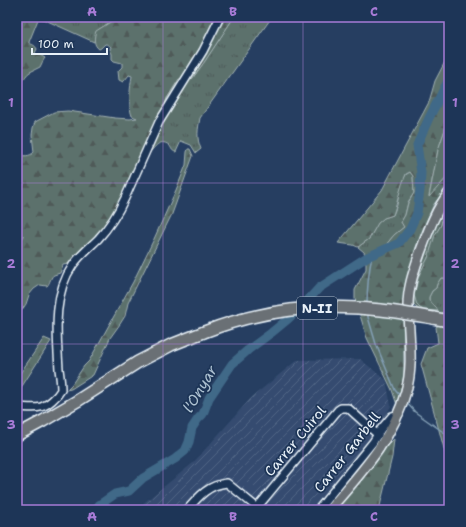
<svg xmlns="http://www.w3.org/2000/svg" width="466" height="527" font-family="'Shantell Sans',sans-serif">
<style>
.industrial{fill:url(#industrial-furrows)}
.grass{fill:url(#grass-tufts);stroke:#a2b1b2}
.forest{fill:url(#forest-firs);stroke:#a2b1b2}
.green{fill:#5b716c;stroke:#a2b1b2}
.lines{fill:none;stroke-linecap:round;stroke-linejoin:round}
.stream{stroke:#839fb5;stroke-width:1.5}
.river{stroke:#406988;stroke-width:9}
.minor-casing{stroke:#e8f1f8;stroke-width:10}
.major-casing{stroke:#e8f1f8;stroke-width:12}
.highway-casing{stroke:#e8f1f8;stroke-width:14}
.minor{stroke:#1d3557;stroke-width:7}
.major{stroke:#6a7074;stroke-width:9}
.highway{stroke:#6a7074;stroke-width:11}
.highway-bridge-casing{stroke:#e8f1f8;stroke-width:14;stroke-linecap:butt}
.highway-bridge{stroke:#6a7074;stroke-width:11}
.grid{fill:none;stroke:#a77bd6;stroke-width:1;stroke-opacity:0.55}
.labels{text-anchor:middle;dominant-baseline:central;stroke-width:3.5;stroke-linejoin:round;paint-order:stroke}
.shield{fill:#1d3557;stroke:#abb9c8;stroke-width:1}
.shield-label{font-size:13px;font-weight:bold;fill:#e8f1f8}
.street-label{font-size:14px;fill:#e8f1f8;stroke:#1d3557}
.water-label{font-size:15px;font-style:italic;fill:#adc1d1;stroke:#1d3557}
.neatline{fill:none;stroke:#a77bd6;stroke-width:1.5}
.grid-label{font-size:13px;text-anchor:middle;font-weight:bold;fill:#a77bd6}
</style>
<defs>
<pattern id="industrial-furrows" width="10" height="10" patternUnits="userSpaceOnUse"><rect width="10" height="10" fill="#344c70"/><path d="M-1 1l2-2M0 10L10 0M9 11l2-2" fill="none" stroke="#516685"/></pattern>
<pattern id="grass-tufts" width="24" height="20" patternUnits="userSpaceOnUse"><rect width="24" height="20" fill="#5b716c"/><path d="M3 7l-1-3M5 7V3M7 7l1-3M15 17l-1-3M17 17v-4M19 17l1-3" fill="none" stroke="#4f5a59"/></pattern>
<pattern id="forest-firs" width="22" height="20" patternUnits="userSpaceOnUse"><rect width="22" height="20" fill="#5b716c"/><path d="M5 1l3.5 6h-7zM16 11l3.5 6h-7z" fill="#4f5a59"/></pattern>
</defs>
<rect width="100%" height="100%" fill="#263e61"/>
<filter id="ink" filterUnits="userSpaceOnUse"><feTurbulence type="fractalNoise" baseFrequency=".025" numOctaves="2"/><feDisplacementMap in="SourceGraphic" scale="8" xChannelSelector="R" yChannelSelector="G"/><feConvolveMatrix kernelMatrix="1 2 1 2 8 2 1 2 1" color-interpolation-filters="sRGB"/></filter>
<g filter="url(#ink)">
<path class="industrial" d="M 360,359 L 386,380 L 391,406 L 371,440 L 315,510 L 135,510 L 193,463 L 251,398 L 297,360 Z"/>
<g class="grass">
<path d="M 47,17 L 115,17 C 111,23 98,29 96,32 C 95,35 95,39 94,42 L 43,19 Z"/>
<path d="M 234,17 L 272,17 L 200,118 C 198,129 196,138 201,149 L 196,153 L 191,145 L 181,141 L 176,152 C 171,151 172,148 169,145 C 159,138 155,148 149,153 C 148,154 146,155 144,156 L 159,122 L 167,98 L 179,79 L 192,79 L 205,61 Z"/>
<path d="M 410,172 L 413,176 L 414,193 L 408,202 L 405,215 L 401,222 L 404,227 L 394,235 L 385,246 L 366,256 L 364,252 L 358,247 L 369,239 L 378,223 L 384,218 L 393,215 C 394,212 396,208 397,205 C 399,196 400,176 410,172 Z"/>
<path d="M 449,199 L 449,203 L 446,205 L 441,225 L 435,235 L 428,258 L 419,275 L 424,310 L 437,311 L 436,307 L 429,301 L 429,297 L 432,291 L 436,288 L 437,284 L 441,278 L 449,278 L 449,316 C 438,314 417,314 412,302 C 414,287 419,273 424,259 C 430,239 437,218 449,199 Z"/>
<path d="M 44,338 L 51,341 L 17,394 L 17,378 Z"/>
</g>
<g class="forest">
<path d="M 17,17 L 47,17 L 43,19 L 39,17 L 29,42 L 29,43 C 33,45 35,45 37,49 L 35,53 L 35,54 L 42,56 L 45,58 C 43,60 41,65 40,67 C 37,69 33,70 30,72 C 24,76 26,80 17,82 Z"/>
<path d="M 115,17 L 234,17 L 205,61 L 192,79 L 179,79 L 167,98 L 159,122 L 125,198 L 93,243 L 79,252 L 73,257 L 68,264 L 63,265 L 60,273 C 58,274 56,274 54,275 C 51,276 50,283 47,286 L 40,285 L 34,289 L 29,295 L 26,304 L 17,317 L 17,241 L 22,239 L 24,236 L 17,234 L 17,155 C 23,156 30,157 34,152 L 32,135 L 33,128 L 35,122 L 54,112 L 68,111 L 115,118 L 130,119 L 137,118 L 132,116 C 128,106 130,87 132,76 L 129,75 L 125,80 L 123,82 L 119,80 L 118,71 L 122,67 L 122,63 L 114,61 L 112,59 L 112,54 L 110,49 L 111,47 C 109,45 108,44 105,44 L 101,48 L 99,49 C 93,45 94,37 96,31 L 112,21 Z"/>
<path d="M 449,54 L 449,118 L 438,150 L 429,196 L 449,175 L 449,185 L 434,204 L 425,224 L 416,247 L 406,284 L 403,307 L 404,376 L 397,405 L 392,390 L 367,338 L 355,299 L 355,290 L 366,269 L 366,256 L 385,246 L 394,235 L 404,227 L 401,222 L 405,215 L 408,203 L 414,193 L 413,176 L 410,172 L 406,174 C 400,187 398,201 393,215 L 384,218 L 378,223 L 369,239 L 358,247 L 353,245 L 338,243 L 382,190 L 429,102 L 435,81 Z"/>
<path d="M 188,149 L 190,149 L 193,156 L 172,214 L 128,303 L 125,316 L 120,324 L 110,338 L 93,375 L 71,389 L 66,390 L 72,384 L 84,366 L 89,361 L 133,282 L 154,239 L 176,190 L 186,165 L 187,152 Z"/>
<path d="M 449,203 L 449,278 L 441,278 L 437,284 L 436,288 L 432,291 L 429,297 L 429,301 L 436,307 L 438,311 L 424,310 L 420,308 L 417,305 L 414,295 L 419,275 L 428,258 L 435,235 L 441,225 L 446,205 Z"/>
<path d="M 439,325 L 449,326 L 449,467 L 421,364 L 427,348 L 438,343 L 436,327 Z"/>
<path d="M 394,439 L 392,457 L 379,510 L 330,510 L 358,475 Z"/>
</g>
<path class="green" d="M 449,118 L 449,175 L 429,197 L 438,150 Z"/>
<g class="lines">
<g class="stream">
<path d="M 367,304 C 367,287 369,271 372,255"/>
<path d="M 368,314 L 368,317 L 376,344 L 395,390 L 401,397"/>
<path d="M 406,402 L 415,412 L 449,436"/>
</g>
<path class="river" d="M 95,510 L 99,505 L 115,494 L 129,491 L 143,478 L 175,459 L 185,451 L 189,442 L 192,428 L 198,419 L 203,414 L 209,398 L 232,364 L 248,350 L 271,333 L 288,319 L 308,300 L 319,288 L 367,257 L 399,243 L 410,229 L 417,213 L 420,190 L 421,173 L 417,145 L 429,118 L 449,79"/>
<g class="minor-casing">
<g id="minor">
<path d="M 17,407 C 24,407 34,409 41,407 C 48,405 57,397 61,390 C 61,383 60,376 59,369 C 57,335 52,295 73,265 C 80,255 90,247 98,239 C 109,227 118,213 125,198 L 159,122 L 203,51 L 220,17"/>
<path d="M 187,510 C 199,496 208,485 227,483 L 260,510"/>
<path d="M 255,510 L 338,410 L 341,408 L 348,408 L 378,435"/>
<path d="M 318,510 L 373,442 L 381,429 L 392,416 L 399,414"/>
</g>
</g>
<g class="major-casing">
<path id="major" d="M 329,510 C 360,474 394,438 406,391 C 414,364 408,334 408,306 C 408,287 414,271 420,253 C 428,232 435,211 449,193"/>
</g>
<g class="highway-casing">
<g id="highway">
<path d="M 433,318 L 449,321"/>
<path d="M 17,435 L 43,421 L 77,401 L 138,362 L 171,345 L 204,332"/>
</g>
</g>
<use href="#minor" class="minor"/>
<use href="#major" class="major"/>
<use href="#highway" class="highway"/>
<g class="highway-bridge-casing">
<path id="highway-bridge" d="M 204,332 C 260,310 321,303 381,310 C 398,312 415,315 433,318"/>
</g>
<use href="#highway-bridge" class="highway-bridge"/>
</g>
</g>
<path class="grid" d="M 163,17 L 163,510M 303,17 L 303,510M 17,183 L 449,183M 17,344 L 449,344"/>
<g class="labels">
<rect class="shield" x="297" y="297" width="40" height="22" rx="3"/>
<g class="shield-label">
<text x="317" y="308">N-II</text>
</g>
<g class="street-label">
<text transform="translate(295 441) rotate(-50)">Carrer Cuirol</text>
<text transform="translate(347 452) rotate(-52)">Carrer Garbell</text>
</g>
<g class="water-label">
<text transform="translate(200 389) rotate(-59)">l'Onyar</text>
</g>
</g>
<rect width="466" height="527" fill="none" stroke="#1d3557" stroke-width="44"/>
<path d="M32 48v6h75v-6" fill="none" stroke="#e8f1f8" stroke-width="2"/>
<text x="38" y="48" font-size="12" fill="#e8f1f8" stroke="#1d3557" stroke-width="3" paint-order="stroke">100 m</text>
<rect x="22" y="22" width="422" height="483" class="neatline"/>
<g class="grid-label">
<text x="92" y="16">A</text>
<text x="233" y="16">B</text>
<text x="374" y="16">C</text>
<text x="11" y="107">1</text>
<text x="455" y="107">1</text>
<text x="11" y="268">2</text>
<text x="455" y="268">2</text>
<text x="11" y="429">3</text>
<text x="455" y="429">3</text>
<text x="92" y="521">A</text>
<text x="233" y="521">B</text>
<text x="374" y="521">C</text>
</g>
</svg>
